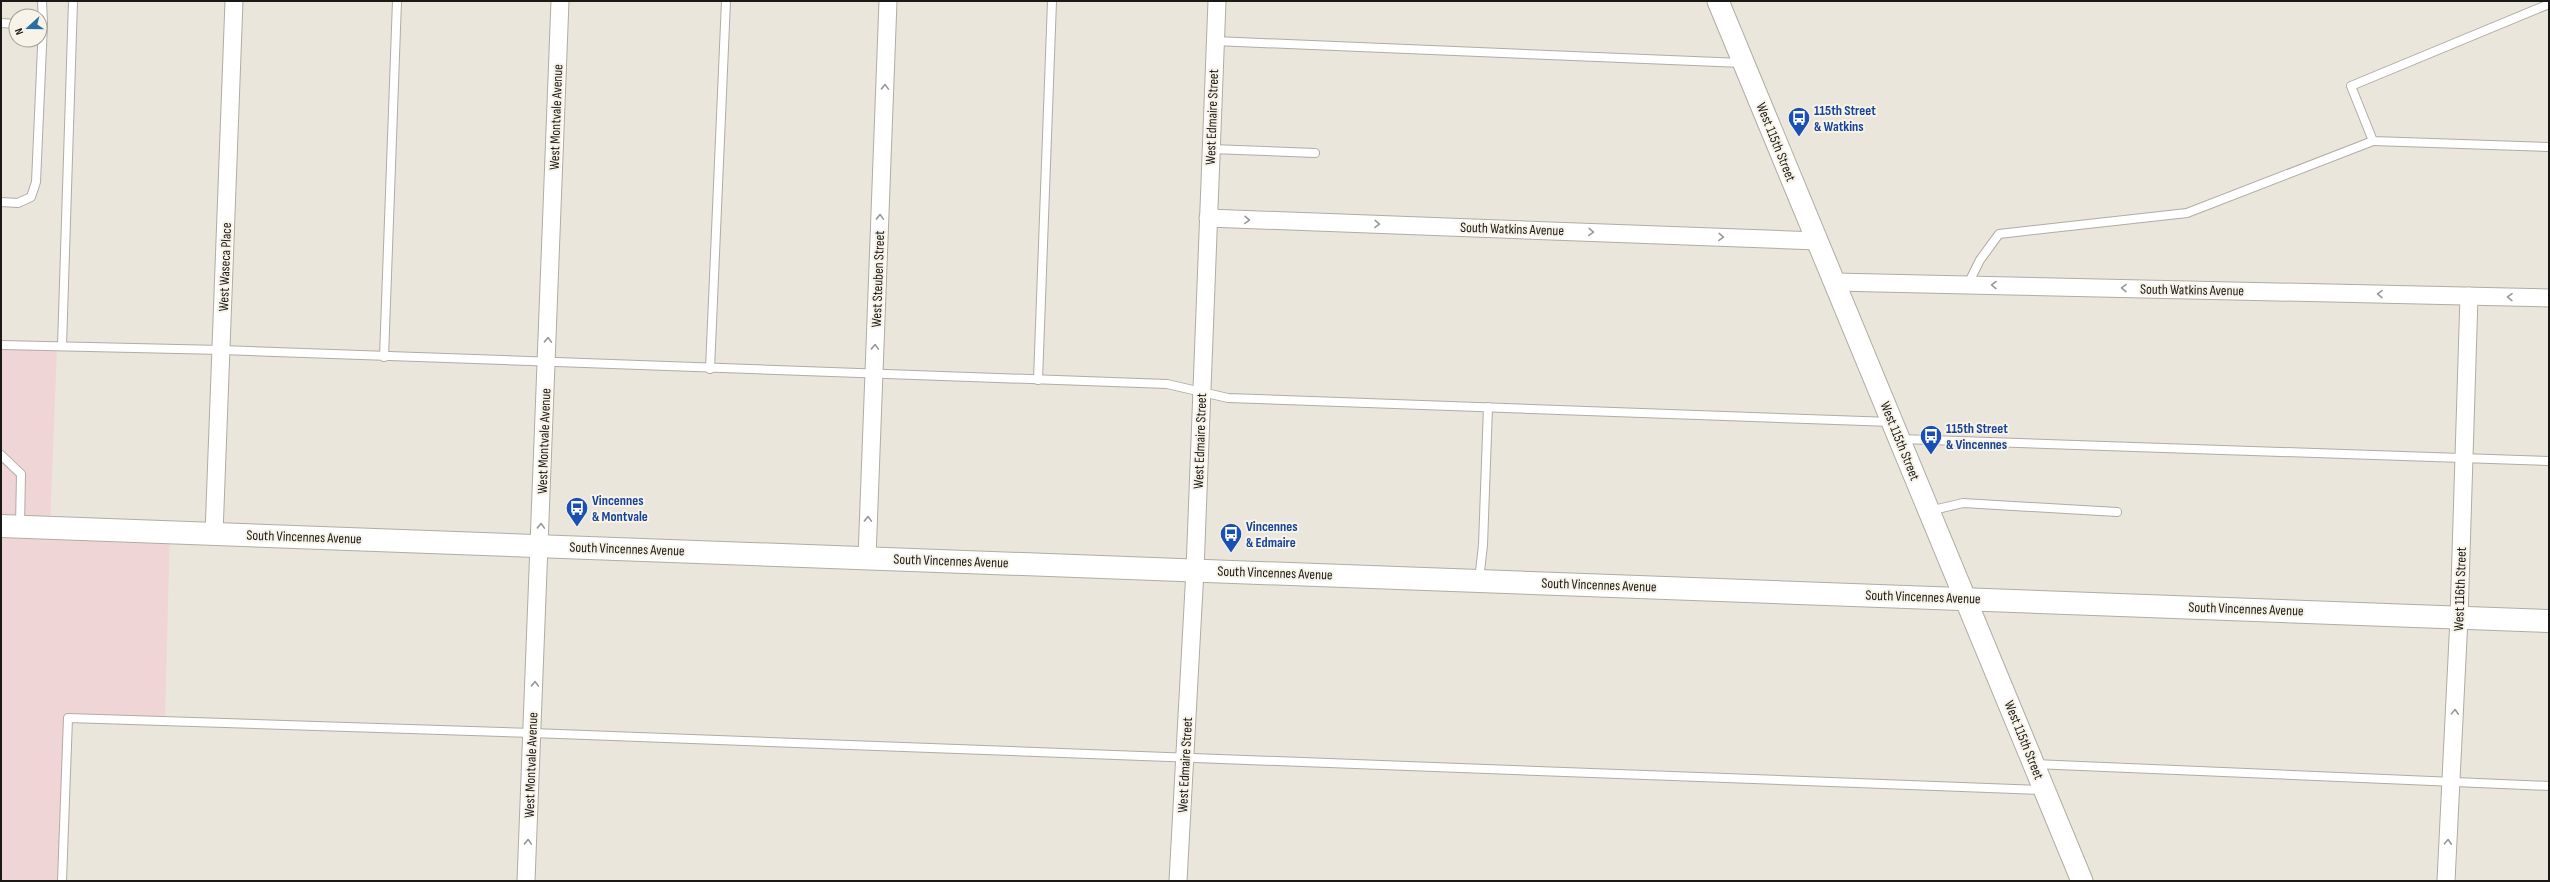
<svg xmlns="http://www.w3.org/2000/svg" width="2550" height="882" font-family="'Sofia Sans Condensed',sans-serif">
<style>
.commercial{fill:#f0d5d7}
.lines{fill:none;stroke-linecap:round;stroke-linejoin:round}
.service-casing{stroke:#b1aca3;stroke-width:10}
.minor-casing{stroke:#b1aca3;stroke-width:19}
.tertiary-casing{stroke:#b1aca3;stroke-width:23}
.secondary-casing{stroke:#b1aca3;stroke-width:24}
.service{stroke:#fff;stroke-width:8}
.minor{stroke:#fff;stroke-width:17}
.tertiary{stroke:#fff;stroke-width:21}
.secondary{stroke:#fff;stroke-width:22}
.oneway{stroke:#989896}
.labels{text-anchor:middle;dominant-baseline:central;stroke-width:4;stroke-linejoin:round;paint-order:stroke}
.transit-label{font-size:14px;font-weight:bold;fill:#164399;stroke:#f8f3e9;text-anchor:start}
.street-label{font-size:14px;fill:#1b1916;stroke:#f8f3e9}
</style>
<rect width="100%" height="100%" fill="#ebe6dc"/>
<path class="commercial" d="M 1,350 L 57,350 L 50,525 L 170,530 L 165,719 L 66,716 L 60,881 L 1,881 Z"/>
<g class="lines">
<g class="service-casing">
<g id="service">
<path d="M 2549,4 L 2351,86 L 2373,141 L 2549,147"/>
<path d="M 1,23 L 16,24"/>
<path d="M 1215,41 L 1742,63"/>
<path d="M 1211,149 L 1315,153"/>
<path d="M 1,202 L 18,203 L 31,197 L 36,182 L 43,24 L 42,1"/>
<path d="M 1968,284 L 1980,260 L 1999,234 L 2187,213 L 2373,141"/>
<path d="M 1,345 L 222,350 L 1167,384 L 1228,398 L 1892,422"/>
<path d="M 62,346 L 73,1"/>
<path d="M 384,357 L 397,1"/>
<path d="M 710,369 L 726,1"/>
<path d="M 1038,380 L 1052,1"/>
<path d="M 1900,439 L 2549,461"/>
<path d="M 1,455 L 21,474 L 20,526"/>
<path d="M 1929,511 L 1963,503 L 2117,512"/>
<path d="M 1479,580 L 1483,545 L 1488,407"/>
<path d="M 2034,764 L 2549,786"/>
<path d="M 62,881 L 68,718 L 533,733 L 2043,790"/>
</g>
</g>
<g class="minor-casing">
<g id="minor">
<path d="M 1208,218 L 1817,241"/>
<path d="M 1834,282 L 2549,298"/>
<path d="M 214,534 L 234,1"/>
<path d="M 867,558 L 888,1"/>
<path d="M 526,881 L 560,1"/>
<path d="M 1178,881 L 1195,570 L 1217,1"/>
<path d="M 2446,881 L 2459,618 L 2469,296"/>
</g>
</g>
<g class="tertiary-casing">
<path id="tertiary" d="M 1718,1 L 2082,881"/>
</g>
<g class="secondary-casing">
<path id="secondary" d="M 1,526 L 2549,621"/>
</g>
<use href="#service" class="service"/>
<use href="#minor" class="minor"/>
<use href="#tertiary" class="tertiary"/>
<use href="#secondary" class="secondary"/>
</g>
<defs><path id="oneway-chevron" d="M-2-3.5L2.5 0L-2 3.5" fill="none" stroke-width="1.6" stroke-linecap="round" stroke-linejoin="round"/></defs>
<g class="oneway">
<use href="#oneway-chevron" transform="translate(885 87) rotate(-88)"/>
<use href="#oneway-chevron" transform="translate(880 217) rotate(-88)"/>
<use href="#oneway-chevron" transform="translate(1247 220) rotate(2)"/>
<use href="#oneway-chevron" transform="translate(1377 224) rotate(2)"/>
<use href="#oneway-chevron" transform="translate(1591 232) rotate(2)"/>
<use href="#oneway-chevron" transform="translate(1721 237) rotate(2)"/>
<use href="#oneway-chevron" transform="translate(1994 285) rotate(-179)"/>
<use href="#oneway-chevron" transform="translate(2124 288) rotate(-179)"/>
<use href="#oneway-chevron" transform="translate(2380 294) rotate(-179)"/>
<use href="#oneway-chevron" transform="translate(2510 297) rotate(-179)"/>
<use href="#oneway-chevron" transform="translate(548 340) rotate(-88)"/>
<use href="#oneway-chevron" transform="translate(875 347) rotate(-88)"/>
<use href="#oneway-chevron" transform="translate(868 519) rotate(-88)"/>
<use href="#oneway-chevron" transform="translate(541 526) rotate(-88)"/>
<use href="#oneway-chevron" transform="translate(535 684) rotate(-88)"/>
<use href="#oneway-chevron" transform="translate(2455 712) rotate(-87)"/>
<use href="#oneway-chevron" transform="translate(528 842) rotate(-88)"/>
<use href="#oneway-chevron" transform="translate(2448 842) rotate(-87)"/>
</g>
<defs>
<g id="bus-pin" transform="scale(1.15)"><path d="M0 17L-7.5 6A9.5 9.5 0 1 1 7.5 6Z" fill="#1a4fb4" stroke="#f8f3e9"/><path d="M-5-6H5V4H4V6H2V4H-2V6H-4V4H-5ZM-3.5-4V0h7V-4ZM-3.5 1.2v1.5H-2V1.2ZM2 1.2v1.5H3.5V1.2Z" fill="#fff"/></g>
</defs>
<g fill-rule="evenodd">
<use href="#bus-pin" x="1799" y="118"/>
<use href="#bus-pin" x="1931" y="436"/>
<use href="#bus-pin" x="577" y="508"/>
<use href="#bus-pin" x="1231" y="534"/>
</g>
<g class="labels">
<g class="transit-label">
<text x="1814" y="110">115th Street<tspan x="1814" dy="16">&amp; Watkins</tspan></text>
<text x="1946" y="428">115th Street<tspan x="1946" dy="16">&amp; Vincennes</tspan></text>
<text x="592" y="500">Vincennes<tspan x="592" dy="16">&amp; Montvale</tspan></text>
<text x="1246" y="526">Vincennes<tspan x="1246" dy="16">&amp; Edmaire</tspan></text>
</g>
<g class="street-label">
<text transform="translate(556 117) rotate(-88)">West Montvale Avenue</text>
<text transform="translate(1212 117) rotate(-88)">West Edmaire Street</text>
<text transform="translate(1776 142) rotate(68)">West 115th Street</text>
<text transform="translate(1512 229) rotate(2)">South Watkins Avenue</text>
<text transform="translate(225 267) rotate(-88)">West Waseca Place</text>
<text transform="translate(878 279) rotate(-88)">West Steuben Street</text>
<text transform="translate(2192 290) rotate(1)">South Watkins Avenue</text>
<text transform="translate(544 441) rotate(-88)">West Montvale Avenue</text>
<text transform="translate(1200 441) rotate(-88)">West Edmaire Street</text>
<text transform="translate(1900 441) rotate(68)">West 115th Street</text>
<text transform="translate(304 537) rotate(2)">South Vincennes Avenue</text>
<text transform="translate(627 549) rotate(2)">South Vincennes Avenue</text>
<text transform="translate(951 561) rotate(2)">South Vincennes Avenue</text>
<text transform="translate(1275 573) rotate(2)">South Vincennes Avenue</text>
<text transform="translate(1599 585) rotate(2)">South Vincennes Avenue</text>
<text transform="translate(2460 589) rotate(-88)">West 116th Street</text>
<text transform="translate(1923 597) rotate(2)">South Vincennes Avenue</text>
<text transform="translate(2246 609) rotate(2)">South Vincennes Avenue</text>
<text transform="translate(2024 740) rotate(68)">West 115th Street</text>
<text transform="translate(531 765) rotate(-88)">West Montvale Avenue</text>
<text transform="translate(1185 765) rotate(-87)">West Edmaire Street</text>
</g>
</g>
<rect width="2550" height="882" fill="none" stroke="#1b1916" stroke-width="4"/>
<g transform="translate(28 28) rotate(249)"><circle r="19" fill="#f8f3e9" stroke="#a09c95"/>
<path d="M0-3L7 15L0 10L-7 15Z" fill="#2b6ea3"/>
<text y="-6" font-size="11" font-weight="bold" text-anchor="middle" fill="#1b1916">N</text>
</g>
</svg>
